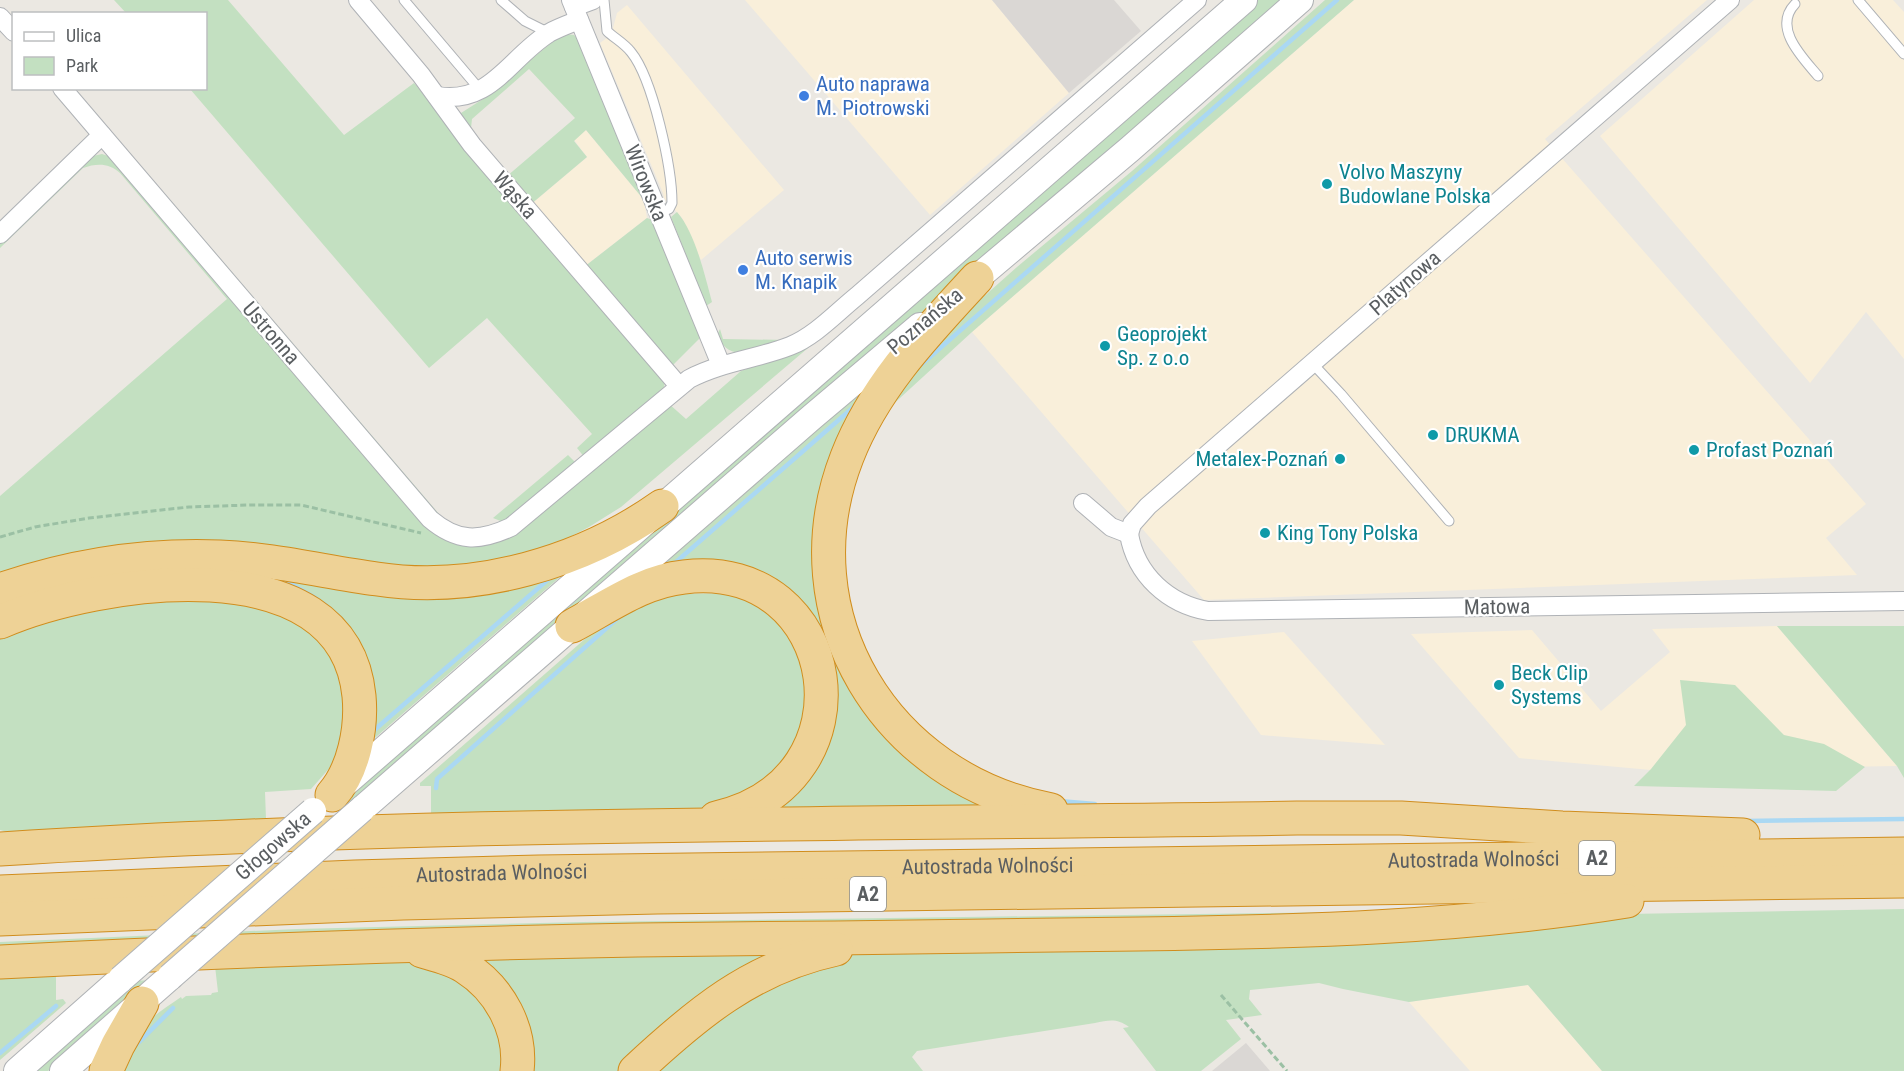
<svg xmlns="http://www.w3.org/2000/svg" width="1904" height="1071" font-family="'Roboto Condensed',sans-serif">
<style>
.commercial{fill:#f9efda}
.industrial{fill:#dad7d4}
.green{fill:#c3e0c1}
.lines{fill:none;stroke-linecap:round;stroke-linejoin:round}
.stream{stroke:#aad8f3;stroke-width:4.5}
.service-casing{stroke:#afb2b6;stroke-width:11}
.minor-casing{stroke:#afb2b6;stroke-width:20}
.secondary-casing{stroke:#afb2b5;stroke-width:28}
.motorway-casing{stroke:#d08d1d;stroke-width:35}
.path{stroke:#9bc0a4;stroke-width:3;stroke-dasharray:6 3;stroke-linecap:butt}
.service{stroke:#fff;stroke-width:9}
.minor{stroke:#fff;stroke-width:18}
.secondary{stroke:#fff;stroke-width:26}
.motorway{stroke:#eed296;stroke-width:33}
.secondary-bridge-casing{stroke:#afb2b5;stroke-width:28;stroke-linecap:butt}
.secondary-bridge{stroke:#fff;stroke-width:26}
.shop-dot{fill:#3f7fe0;stroke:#fff;stroke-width:2}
.culture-dot{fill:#0f9aa8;stroke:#fff;stroke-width:2}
.labels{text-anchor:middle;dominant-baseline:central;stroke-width:4.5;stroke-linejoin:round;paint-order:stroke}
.shield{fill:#fff;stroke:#8c8e90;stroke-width:1.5}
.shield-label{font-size:20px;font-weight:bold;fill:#5a5e61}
.shop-label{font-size:21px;fill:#366cbe;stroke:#fff;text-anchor:start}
.culture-label{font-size:21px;fill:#0d838f;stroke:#fff;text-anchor:start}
.street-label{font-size:21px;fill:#5a5e61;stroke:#fff}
</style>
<rect width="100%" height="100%" fill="#ebe8e2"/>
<g class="commercial">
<path d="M 745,0 L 992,0 L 1069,93 L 930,215 Z"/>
<path d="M 1354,0 L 1707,0 L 1545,139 L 1866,504 L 1826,538 L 1857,575 L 1204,600 L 972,332 Z"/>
<path d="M 1754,0 L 1893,0 L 1904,12 L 1904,359 L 1866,312 L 1810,383 L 1600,136 Z"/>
<path d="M 627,5 L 784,190 L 701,260 L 682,218 L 664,198 L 663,193 L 600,43 L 615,32 L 613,28 L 617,13 Z"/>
<path d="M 586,130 L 644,200 L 647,218 L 584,267 L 530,205 L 587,157 L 574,140 Z"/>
<path d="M 1777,626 L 1897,766 L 1651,770 L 1519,758 L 1411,634 L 1532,630 L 1601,711 L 1670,652 L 1652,629 Z"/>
<path d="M 1284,632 L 1385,745 L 1261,735 L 1192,641 Z"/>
<path d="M 1528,985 L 1602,1071 L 1470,1071 L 1409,1002 Z"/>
</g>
<g class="industrial">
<path d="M 992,0 L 1114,0 L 1141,31 L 1069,93 Z"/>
<path d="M 1246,1043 L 1270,1071 L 1212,1071 Z"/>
</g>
<g class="green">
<path d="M 114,0 L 228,0 L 344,135 L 414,83 L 660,373 L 665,382 L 664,387 L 585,458 L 577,448 L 592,434 L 487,318 L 429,368 L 190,89 L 206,88 L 206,14 L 126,13 Z"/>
<path d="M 1257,0 L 1287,0 L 1016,235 L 831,388 L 349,807 L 332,808 Z"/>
<path d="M 1325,0 L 1354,0 L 972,332 L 888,409 L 945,331 L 1017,267 L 1132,171 Z"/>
<path d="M 566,34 L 574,35 L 577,38 L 646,205 L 645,205 L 644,200 L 586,130 L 574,141 L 587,157 L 530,205 L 506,177 L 575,118 L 529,69 L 472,119 L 470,137 L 461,118 L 461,113 L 483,99 L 557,38 Z"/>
<path d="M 68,89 L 75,89 L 451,528 L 441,522 Z"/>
<path d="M 102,154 L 111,157 L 425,522 L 488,542 L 668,403 L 686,419 L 741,371 L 815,342 L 621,507 L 589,527 L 562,541 L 538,550 L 476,565 L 0,576 L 0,496 L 227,299 L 120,173 C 109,163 97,163 83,168 L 0,248 L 0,241 L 93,156 Z"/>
<path d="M 677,212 C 695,232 705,276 712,302 L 706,306 L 671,217 Z"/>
<path d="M 647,218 L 653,220 L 701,337 L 670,368 L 584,267 Z"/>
<path d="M 720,329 L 723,339 L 787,340 L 741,353 C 727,352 723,346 717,335 Z"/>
<path d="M 870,384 L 848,429 L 840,650 L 1001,807 L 748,820 L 812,763 L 804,621 L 657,570 Z"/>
<path d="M 568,455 L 577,464 L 503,522 L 493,518 Z"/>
<path d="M 583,557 L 361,750 L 363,740 L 312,601 L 154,565 L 377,586 Z"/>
<path d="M 190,591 L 313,621 L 353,702 L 334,763 L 311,789 L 265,792 L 266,819 L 431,818 L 431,786 L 420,786 L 420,783 L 594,631 L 644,594 L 751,593 L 806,655 L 803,745 L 735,808 L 15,834 L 0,830 L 0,628 Z"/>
<path d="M 1777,626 L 1904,626 L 1904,778 L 1897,766 Z"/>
<path d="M 1680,680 L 1735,685 L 1784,735 L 1824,744 L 1865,767 L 1836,791 L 1634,786 L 1651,769 L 1686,725 Z"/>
<path d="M 1904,909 L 1904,1071 L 1602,1071 L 1528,985 L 1409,1002 L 1343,989 L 1319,983 L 1250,990 L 1249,999 L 1262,1015 L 1226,1020 L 1241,1039 L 1201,1071 L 1156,1071 L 1123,1028 L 1129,1027 C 1117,1018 1109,1020 1095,1023 L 917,1051 L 912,1057 L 923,1071 L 646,1071 L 737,997 L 853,953 L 1628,914 Z"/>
<path d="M 1355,912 L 0,954 L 0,942 L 297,929 L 583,922 Z"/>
<path d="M 813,943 L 626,1071 L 525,1071 L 455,949 Z"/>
<path d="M 413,958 L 487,996 L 509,1071 L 114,1071 C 125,1055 134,1037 147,1023 C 157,1012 169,1006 181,997 L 182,999 L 186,996 L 211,995 L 212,993 L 218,992 L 215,966 Z"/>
<path d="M 100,967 L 92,974 L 56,976 L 56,1000 L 63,999 L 66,1003 L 0,1060 L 0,972 Z"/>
<path d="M 152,980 L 48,1071 L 31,1071 L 134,981 Z"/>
</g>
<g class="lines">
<g class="stream">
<path d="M 922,364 L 1337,0"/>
<path d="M 676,562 L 857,404"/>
<path d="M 270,578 L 293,585 L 317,599"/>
<path d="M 324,604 L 340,618 L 351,632"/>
<path d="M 360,647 L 366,662 L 372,685"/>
<path d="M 372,732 L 551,577"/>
<path d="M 436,788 L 437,779 L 619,617"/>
<path d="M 1059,801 L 1095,804"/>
<path d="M 1745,821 L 1904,819"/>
<path d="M 135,1046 L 173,1008"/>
<path d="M 0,1053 L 56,1006"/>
</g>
<g class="service-casing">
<g id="service">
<path d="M 404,0 L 481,91"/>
<path d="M 501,0 L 525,21 L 549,33"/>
<path d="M 604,0 L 607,31 C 614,38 624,43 631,52 C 653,79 672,168 672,203 L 669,209 L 658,214"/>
<path d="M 1858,0 L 1904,54"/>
<path d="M 1795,4 C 1772,28 1803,58 1818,76"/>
<path d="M 1312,363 L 1341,394 L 1449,521"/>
</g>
</g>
<g class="minor-casing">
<g id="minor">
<path d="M 358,0 L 421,75 L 472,145 L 679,386"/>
<path d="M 571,0 L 721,365"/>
<path d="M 574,7 L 593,0"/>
<path d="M 0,17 L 14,32"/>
<path d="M 62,88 L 430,519 C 457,542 479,542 511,527 L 689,379 C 721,362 757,359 790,346 C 815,336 836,313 857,296 L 1197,0"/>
<path d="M 437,96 C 491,105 509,58 549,33 C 558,28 569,24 579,20"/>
<path d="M 0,234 L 102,135"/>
<path d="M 1083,503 L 1111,527 L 1129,534 L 1132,524 L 1148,506 L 1730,0"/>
<path d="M 1129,534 C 1136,575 1168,604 1208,611 L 1904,601"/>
</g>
</g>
<g class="secondary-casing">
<g id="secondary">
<path d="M 964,289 L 1130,149 L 1300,0"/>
<path d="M 341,787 L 1244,0"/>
<path d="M 362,809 L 812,417 L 920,326"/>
<path d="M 17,1071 L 121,979"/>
<path d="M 63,1071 L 170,977"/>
</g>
</g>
<g class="motorway-casing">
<g id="motorway">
<path d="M 977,278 C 927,332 874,387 847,457 C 785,616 886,779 1051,810"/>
<path d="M 0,590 C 70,566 146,554 220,557 C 273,559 325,572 377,579 C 475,594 583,562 662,506"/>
<path d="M 0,622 C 97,580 344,541 359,696 C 362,728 354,770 332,795"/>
<path d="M 572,626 C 608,607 643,581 684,577 C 843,558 877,782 716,818"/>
<path d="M 0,849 C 432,821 865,825 1297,818 L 1401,818 L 1562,828 L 1743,835"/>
<path id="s1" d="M 0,892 L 355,877 L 539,872 L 1904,854"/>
<path d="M 0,919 L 403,903 L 657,897 L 1904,881"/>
<path d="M 422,951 C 436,955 453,959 465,967 C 500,989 522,1030 517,1071"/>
<path d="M 0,962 C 278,948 556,939 835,938 C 936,937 1037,935 1138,934 C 1301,932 1466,927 1627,901"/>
<path d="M 106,1071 L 118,1045 L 142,1003"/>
<path d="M 635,1071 C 696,1014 752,967 836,949"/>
</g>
</g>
<g class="path">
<path d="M 0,537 L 35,527 L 89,518 L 189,507 L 250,505 L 301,505 L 421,533"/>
<path d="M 1221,995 L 1287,1071"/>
</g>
<use href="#service" class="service"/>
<use href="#minor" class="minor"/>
<use href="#secondary" class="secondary"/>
<use href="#motorway" class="motorway"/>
<g class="secondary-bridge-casing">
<g id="secondary-bridge">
<path d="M 170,977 L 362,809"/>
<path id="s2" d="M 121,979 L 313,811"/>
</g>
</g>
<use href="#secondary-bridge" class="secondary-bridge"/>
</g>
<g class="shop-dot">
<circle cx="804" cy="96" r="6"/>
<circle cx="743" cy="270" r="6"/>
</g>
<g class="culture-dot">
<circle cx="1327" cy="184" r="6"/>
<circle cx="1105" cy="346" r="6"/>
<circle cx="1433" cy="435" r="6"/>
<circle cx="1694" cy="450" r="6"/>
<circle cx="1340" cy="459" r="6"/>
<circle cx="1265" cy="533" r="6"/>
<circle cx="1499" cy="685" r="6"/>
</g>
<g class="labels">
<g class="shield">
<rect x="1579" y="841" width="36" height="34" rx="4.5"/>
<rect x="850" y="877" width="36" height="34" rx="4.5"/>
</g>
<g class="shield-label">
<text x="1597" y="858">A2</text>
<text x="868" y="894">A2</text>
</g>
<g class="shop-label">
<text x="816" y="84">Auto naprawa<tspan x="816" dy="24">M. Piotrowski</tspan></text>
<text x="755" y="258">Auto serwis<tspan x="755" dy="24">M. Knapik</tspan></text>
</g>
<g class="culture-label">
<text x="1339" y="172">Volvo Maszyny<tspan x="1339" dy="24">Budowlane Polska</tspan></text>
<text x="1117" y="334">Geoprojekt<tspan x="1117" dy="24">Sp. z o.o</tspan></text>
<text x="1445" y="435">DRUKMA</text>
<text x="1706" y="450">Profast Poznań</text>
<text x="1328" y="459" text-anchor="end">Metalex-Poznań</text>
<text x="1277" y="533">King Tony Polska</text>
<text x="1511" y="673">Beck Clip<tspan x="1511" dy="24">Systems</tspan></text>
</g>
<g class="street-label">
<text transform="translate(646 183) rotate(68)">Wirowska</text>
<text transform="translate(515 195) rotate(49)">Wąska</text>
<text transform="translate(1405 283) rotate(-41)">Platynowa</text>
<text transform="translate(925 321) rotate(-40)">Poznańska</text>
<text transform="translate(271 333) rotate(49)">Ustronna</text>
<text transform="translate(1497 607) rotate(-1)">Matowa</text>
<text stroke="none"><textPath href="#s2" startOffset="202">Głogowska</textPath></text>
<text stroke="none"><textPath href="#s1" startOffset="1474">Autostrada Wolności</textPath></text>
<text stroke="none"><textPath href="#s1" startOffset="988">Autostrada Wolności</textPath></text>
<text stroke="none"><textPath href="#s1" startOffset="502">Autostrada Wolności</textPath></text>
</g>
</g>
<rect x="12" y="12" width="195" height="78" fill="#ffffff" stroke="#bdbfc0" stroke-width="1.5"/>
<rect x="24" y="32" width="30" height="9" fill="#ffffff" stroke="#bdbfc0" stroke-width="1.5"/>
<text x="66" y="42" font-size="18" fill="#5a5e61">Ulica</text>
<rect x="24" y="57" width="30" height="18" fill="#c3e0c1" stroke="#bdbfc0" stroke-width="1.5"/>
<text x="66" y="72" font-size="18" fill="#5a5e61">Park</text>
</svg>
